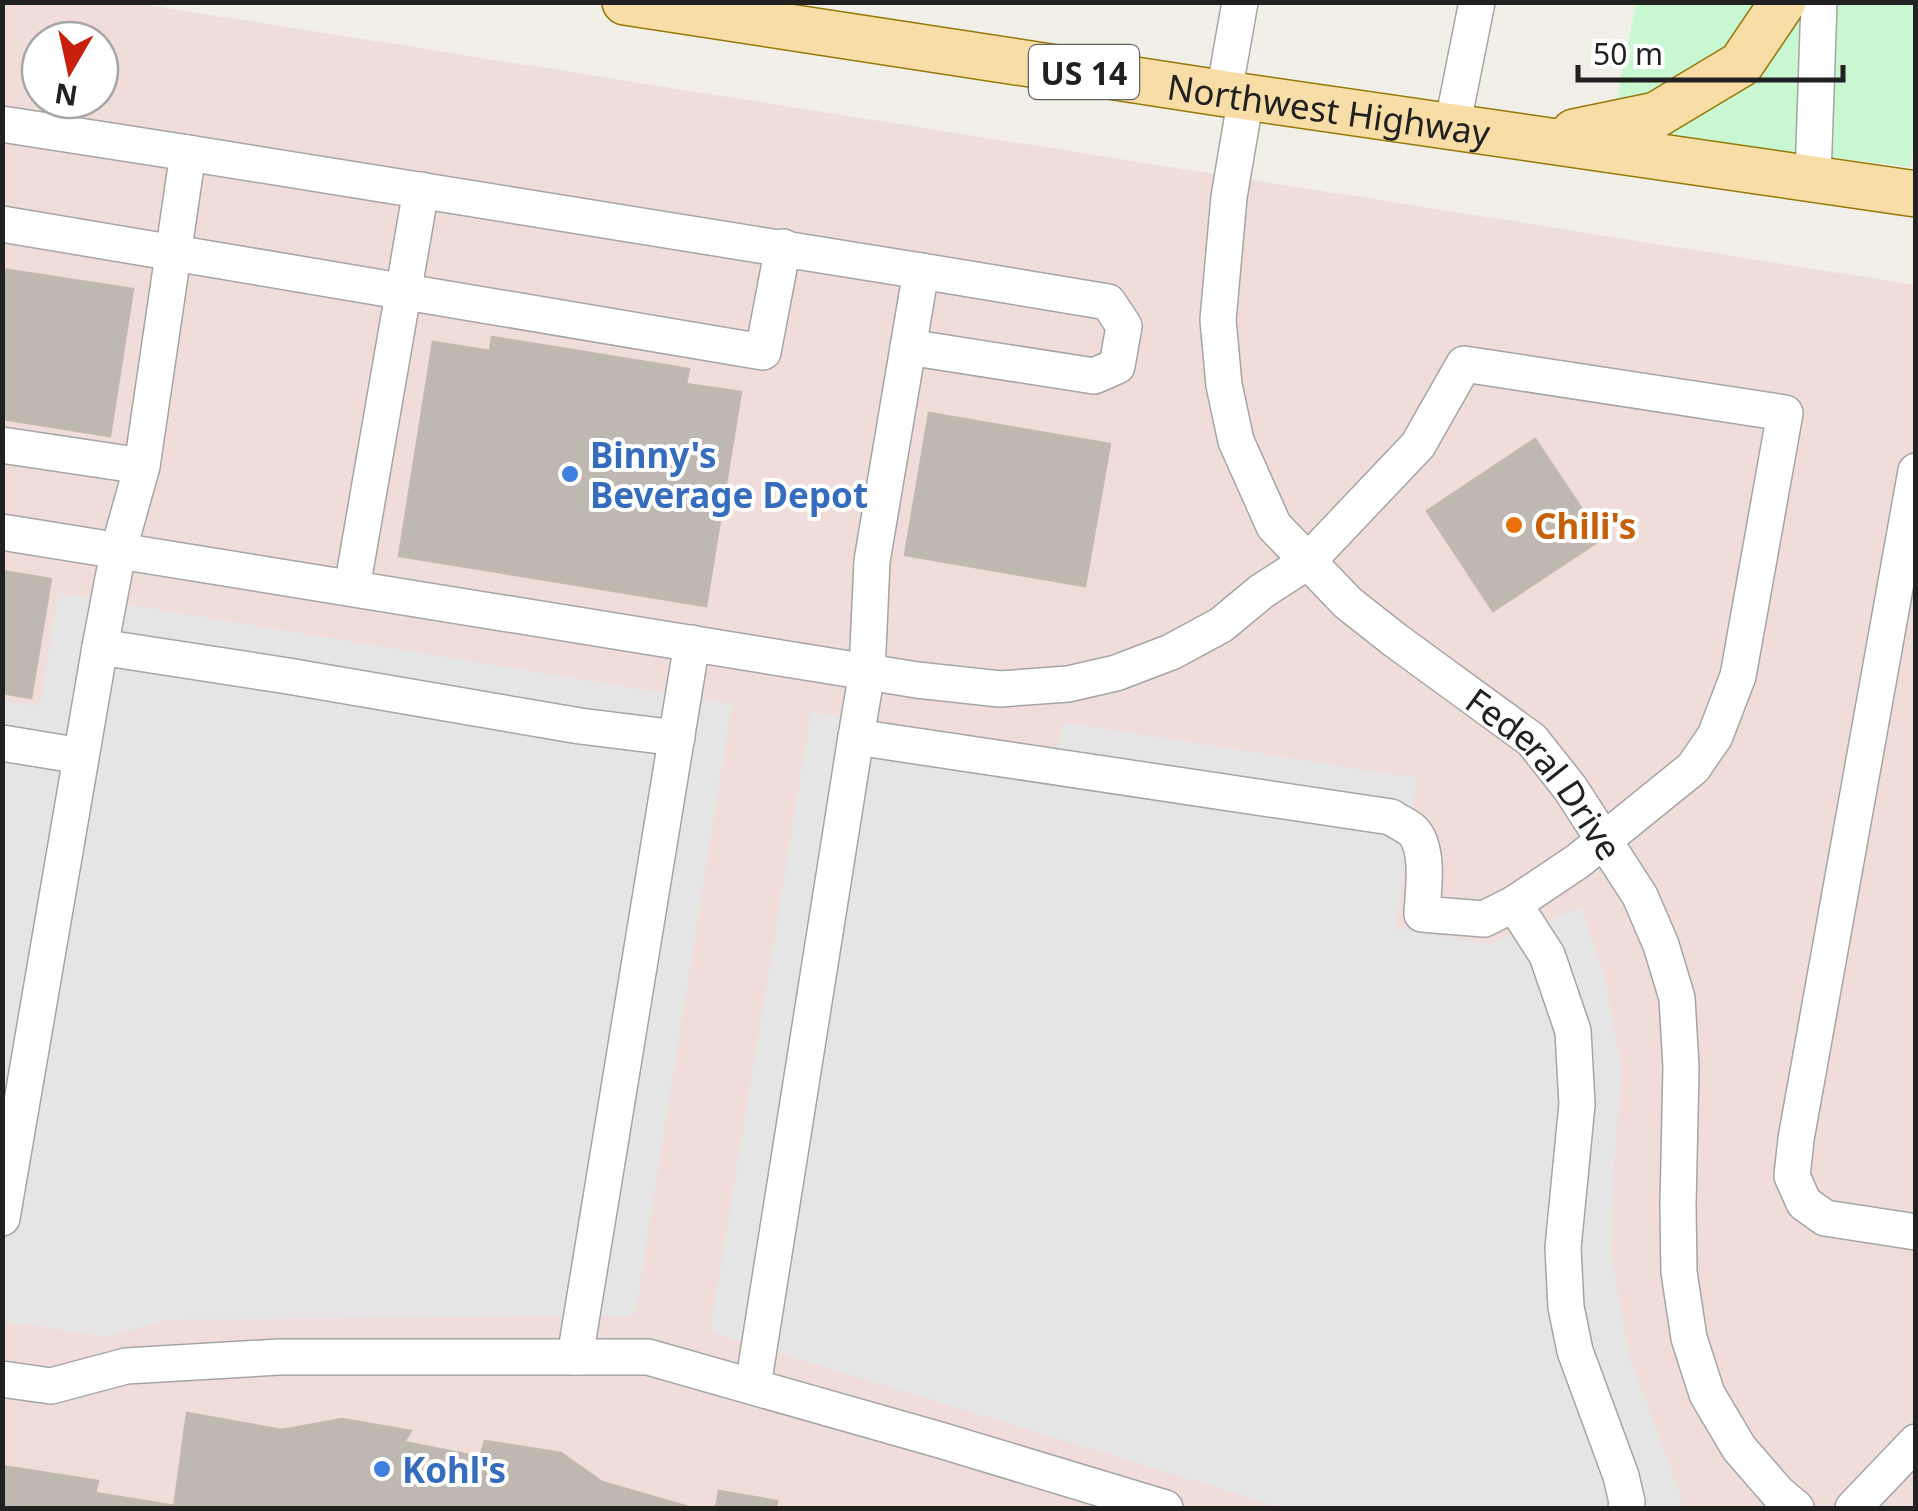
<svg xmlns="http://www.w3.org/2000/svg" width="1918" height="1511" font-family="'Noto Sans',sans-serif">
<style>
.commercial{fill:#f0dcd9;fill-rule:evenodd}
.park{fill:#c8f7d2}
.parking{fill:#e5e5e5}
.building{fill:#beb8b1;stroke:#c2b8ab;stroke-width:2.5}
.lines{fill:none;stroke-linecap:round;stroke-linejoin:round}
.minor-casing{stroke:#a5a5a5;stroke-width:38}
.major-casing{stroke:#967807;stroke-width:48}
.minor{stroke:#fff;stroke-width:35}
.major{stroke:#f8dea6;stroke-width:45}
.shop-dot{fill:#3f7fe0;stroke:#fff;stroke-width:4}
.food-dot{fill:#e8710a;stroke:#fff;stroke-width:4}
.labels{text-anchor:middle;dominant-baseline:central;stroke-width:8;stroke-linejoin:round;paint-order:stroke}
.shield{fill:#fff;stroke:#646464;stroke-width:2.5}
.shield-label{font-size:32px;font-weight:bold;fill:#212121}
.street-label{font-size:35px;fill:#212121;stroke:#fff}
.shop-label{font-size:35px;font-weight:bold;fill:#366cbe;stroke:#fff;text-anchor:start}
.food-label{font-size:35px;font-weight:bold;fill:#c56008;stroke:#fff;text-anchor:start}
</style>
<rect width="100%" height="100%" fill="#f1efe8"/>
<path class="commercial" d="M 3,3 L 135,3 L 1915,285 L 1915,1508 L 3,1508 ZM 40,40 L 100,40 L 100,100 L 40,100 Z"/>
<path class="park" d="M 1636,3 L 1915,3 L 1916,132 L 1910,167 L 1611,130 Z"/>
<g class="parking">
<path d="M 58,593 L 732,704 L 635,1316 L 167,1320 L 107,1337 L 3,1321 L 2,700 L 40,706 Z"/>
<path d="M 811,712 L 1058,750 L 1063,722 L 1417,778 L 1396,928 L 1491,944 L 1581,907 L 1604,974 L 1622,1070 L 1614,1164 L 1611,1253 L 1630,1359 L 1667,1457 L 1682,1501 L 1681,1508 L 1283,1508 L 710,1332 Z"/>
</g>
<g class="building">
<path d="M 2,269 L 133,289 L 110,436 L 2,419 Z"/>
<path d="M 492,337 L 689,369 L 686,384 L 741,392 L 706,606 L 399,556 L 433,342 L 490,351 Z"/>
<path d="M 929,413 L 1110,444 L 1085,586 L 905,555 Z"/>
<path d="M 1535,439 L 1602,539 L 1493,611 L 1427,511 Z"/>
<path d="M 2,571 L 51,579 L 31,698 L 2,693 Z"/>
<path d="M 187,1413 L 282,1430 L 342,1419 L 411,1431 L 404,1442 L 480,1457 L 485,1441 L 561,1453 L 602,1482 L 692,1508 L 174,1508 Z"/>
<path d="M 2,1466 L 98,1481 L 95,1493 L 175,1506 L 174,1508 L 2,1508 Z"/>
<path d="M 719,1491 L 777,1501 L 776,1508 L 716,1508 Z"/>
</g>
<g class="lines">
<g class="minor-casing">
<g id="minor">
<path d="M 1224,93 L 1240,2"/>
<path id="s1" d="M 1246,97 L 1229,197 L 1218,320 L 1224,385 L 1236,441 L 1274,526 L 1348,603 L 1395,640 L 1532,740 L 1570,788 L 1640,896 L 1661,945 L 1677,998 L 1681,1067 L 1678,1205 L 1679,1272 L 1689,1338 L 1707,1394 L 1739,1448 L 1778,1493 L 1796,1508"/>
<path d="M 2,124 L 188,153 L 142,466 L 118,552 L 100,647 L 2,1218"/>
<path d="M 1452,127 L 1477,2"/>
<path d="M 188,153 L 921,271 L 872,561 L 867,672 L 856,737 L 1391,817 C 1398,822 1408,826 1413,831 C 1430,849 1423,892 1422,914 L 1484,919 L 1514,904"/>
<path d="M 1813,178 L 1819,2"/>
<path d="M 2,224 L 763,352 L 783,247"/>
<path d="M 908,347 L 1094,376 L 1117,366 L 1124,326 L 1108,302 L 921,271"/>
<path d="M 2,445 L 142,466"/>
<path d="M 1916,471 L 1796,1139 L 1792,1176 L 1804,1203 L 1825,1218 L 1916,1232"/>
<path d="M 2,532 L 917,680 L 1000,689 L 1068,684 L 1116,673 L 1171,652 L 1221,625 L 1262,591 L 1307,562 L 1418,445 L 1464,364 L 1785,413 L 1738,676 L 1715,736 L 1693,768 L 1578,861 L 1514,904 L 1547,955 L 1573,1031 L 1577,1104 L 1563,1248 L 1566,1307 L 1575,1351 L 1621,1476 L 1627,1502 L 1626,1508"/>
<path d="M 352,588 L 421,190"/>
<path d="M 100,647 L 288,676 L 580,726 L 677,738"/>
<path d="M 2,743 L 81,756"/>
<path d="M 575,1357 L 692,643"/>
<path d="M 2,1379 L 51,1386 L 126,1366 L 279,1357 L 648,1357 L 940,1440 L 1165,1508"/>
<path d="M 753,1386 L 856,737"/>
<path d="M 1853,1508 L 1916,1442"/>
</g>
</g>
<g class="major-casing">
<g id="major">
<path id="s2" d="M 625,2 L 1246,97 L 1916,194"/>
<path d="M 1574,132 L 1656,115 L 1741,64 L 1783,2"/>
</g>
</g>
<use href="#minor" class="minor"/>
<use href="#major" class="major"/>
</g>
<g class="shop-dot">
<circle cx="570" cy="474" r="10"/>
<circle cx="382" cy="1469" r="10"/>
</g>
<circle class="food-dot" cx="1514" cy="525" r="10"/>
<g class="labels">
<rect class="shield" x="1029" y="45" width="110" height="54" rx="8"/>
<g class="shield-label">
<text x="1084" y="72">US 14</text>
</g>
<g class="street-label">
<text stroke="none"><textPath href="#s2" startOffset="712">Northwest Highway</textPath></text>
<text stroke="none"><textPath href="#s1" startOffset="810">Federal Drive</textPath></text>
</g>
<g class="shop-label">
<text x="590" y="454">Binny's<tspan x="590" dy="40">Beverage Depot</tspan></text>
<text x="402" y="1469">Kohl's</text>
</g>
<g class="food-label">
<text x="1534" y="525">Chili's</text>
</g>
</g>
<rect width="1918" height="1511" fill="none" stroke="#212121" stroke-width="10"/>
<g transform="translate(70 70) rotate(189)"><circle r="48" fill="#ffffff" stroke="#a6a6a6" stroke-width="2.5"/>
<path d="M0-8L18 38L0 25L-18 38Z" fill="#c8200a"/>
<text y="-15" font-size="28" font-weight="bold" text-anchor="middle" fill="#212121">N</text>
</g>
<path d="M1578 65v15h265v-15" fill="none" stroke="#212121" stroke-width="5"/>
<text x="1593" y="65" font-size="30" fill="#212121" stroke="#ffffff" stroke-width="8" paint-order="stroke">50 m</text>
</svg>
